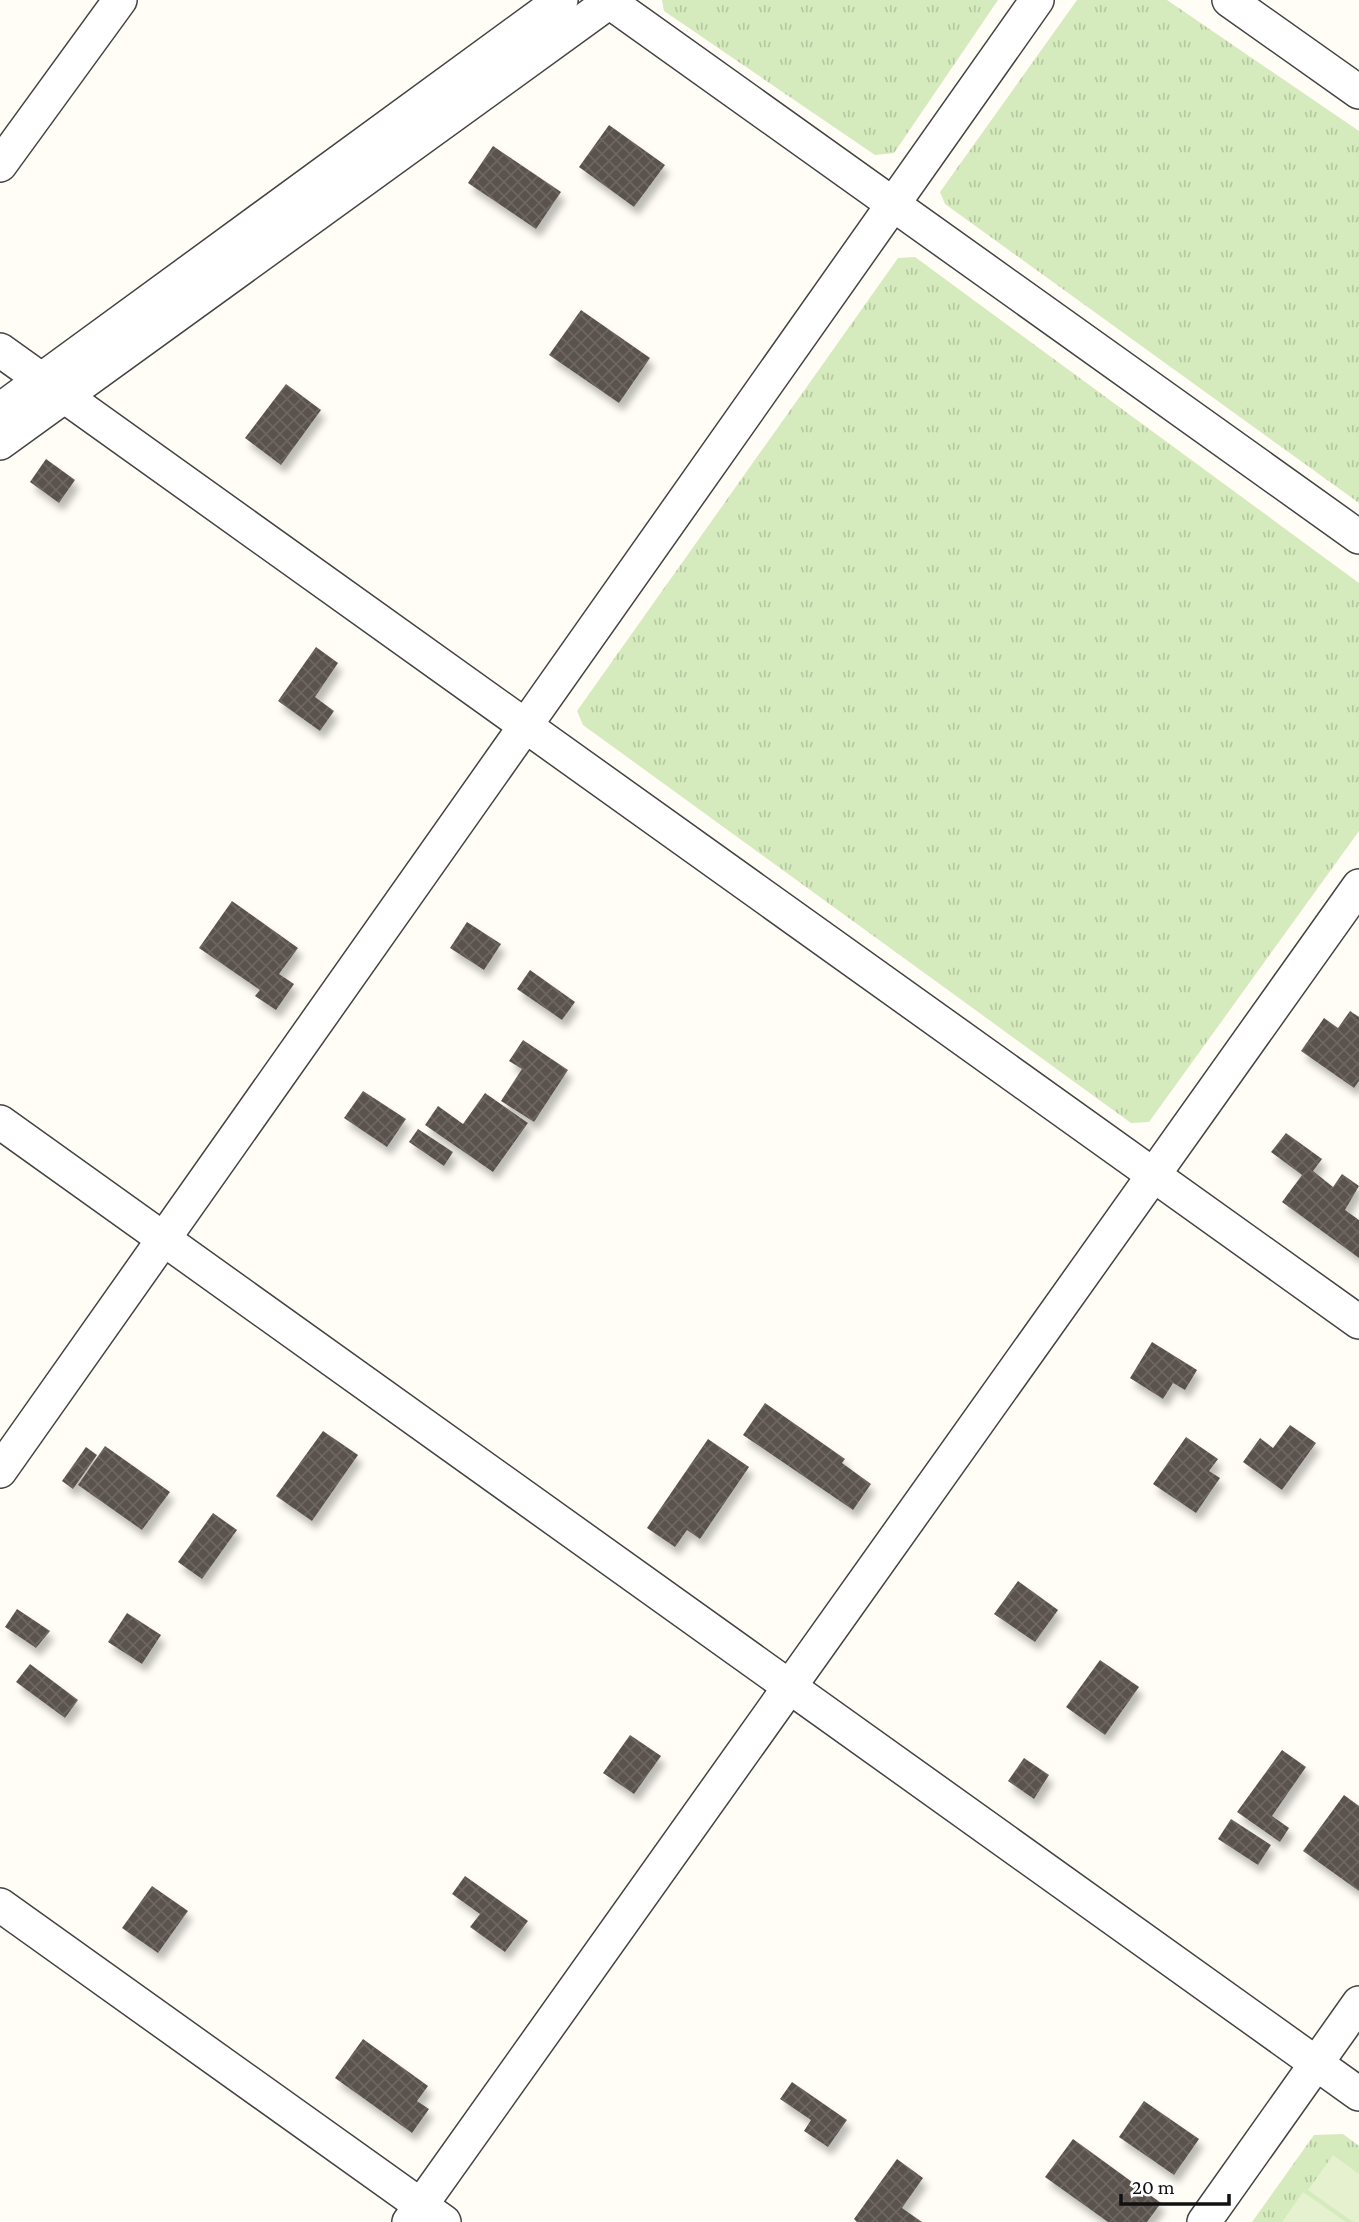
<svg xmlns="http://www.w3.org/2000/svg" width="1359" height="2222" font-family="'Crimson Pro',serif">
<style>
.grass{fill:url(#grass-tufts)}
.pitch{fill:#e6f2cf}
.building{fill:url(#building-cross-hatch);filter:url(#shadow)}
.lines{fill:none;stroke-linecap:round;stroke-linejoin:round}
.street-casing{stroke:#444;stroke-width:36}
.street{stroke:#fff;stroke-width:33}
</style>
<defs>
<pattern id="grass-tufts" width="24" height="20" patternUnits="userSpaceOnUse" patternTransform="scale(1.75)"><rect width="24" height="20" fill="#d5ebbd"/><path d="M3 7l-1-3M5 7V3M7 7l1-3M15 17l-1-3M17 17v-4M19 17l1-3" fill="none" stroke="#b6c8a1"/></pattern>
<pattern id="building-cross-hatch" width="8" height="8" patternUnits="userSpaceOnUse" patternTransform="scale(1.75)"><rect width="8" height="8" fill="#5a524d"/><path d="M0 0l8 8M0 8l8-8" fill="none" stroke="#6d6662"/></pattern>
<filter id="shadow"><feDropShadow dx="4.5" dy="8" stdDeviation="3.5" flood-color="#0004"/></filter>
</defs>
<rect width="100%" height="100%" fill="#fffdf5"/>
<g class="grass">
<path d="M 662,0 L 998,0 L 894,153 L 875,155 L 664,11 Z"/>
<path d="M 1077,0 L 1167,0 L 1359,131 L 1359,503 L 945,204 L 940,192 Z"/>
<path d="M 915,257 L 1359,583 L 1359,831 L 1149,1122 L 1131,1123 L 583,725 L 577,711 L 898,258 Z"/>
<path d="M 1343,2134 L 1359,2146 L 1359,2222 L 1252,2222 L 1314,2135 Z"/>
</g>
<g class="pitch">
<path d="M 1333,2155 L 1359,2174 L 1359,2222 L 1353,2222 L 1308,2190 Z"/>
<path d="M 1303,2192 L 1346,2222 L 1282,2222 Z"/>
</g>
<g class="building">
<path d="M 609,125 L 665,165 L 634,207 L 579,167 Z"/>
<path d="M 493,146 L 561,192 L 536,229 L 468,183 Z"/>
<path d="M 581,310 L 650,358 L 619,403 L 549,355 Z"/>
<path d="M 286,384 L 321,410 L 281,465 L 245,438 Z"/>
<path d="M 46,459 L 75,480 L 59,503 L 30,482 Z"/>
<path d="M 316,647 L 338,663 L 315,697 L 334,711 L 320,731 L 278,701 Z"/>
<path d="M 232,901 L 298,948 L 279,974 L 294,984 L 276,1010 L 255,996 L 260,990 L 199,948 Z"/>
<path d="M 467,922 L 501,944 L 484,970 L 450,948 Z"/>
<path d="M 530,970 L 575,1002 L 562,1020 L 517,989 Z"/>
<path d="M 1350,1011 L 1359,1017 L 1359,1081 L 1354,1088 L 1301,1051 L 1324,1018 L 1338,1028 Z"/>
<path d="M 523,1040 L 568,1070 L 534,1122 L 501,1101 L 522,1069 L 509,1061 Z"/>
<path d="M 363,1091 L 406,1119 L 387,1147 L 344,1118 Z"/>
<path d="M 485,1093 L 528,1123 L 493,1172 L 425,1125 L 438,1106 L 463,1124 Z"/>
<path d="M 418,1129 L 453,1152 L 444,1166 L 409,1142 Z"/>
<path d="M 1286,1133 L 1322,1159 L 1313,1171 L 1333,1187 L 1342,1174 L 1359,1186 L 1345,1210 L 1359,1220 L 1359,1258 L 1282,1202 L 1302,1175 L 1271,1152 Z"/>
<path d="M 1152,1342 L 1197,1370 L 1185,1390 L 1173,1383 L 1163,1399 L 1130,1378 Z"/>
<path d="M 765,1403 L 845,1459 L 842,1463 L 871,1484 L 853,1510 L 743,1435 Z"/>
<path d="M 1290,1425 L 1316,1443 L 1282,1490 L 1243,1462 L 1260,1438 L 1273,1448 Z"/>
<path d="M 323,1431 L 358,1455 L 312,1521 L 276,1496 Z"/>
<path d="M 1186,1437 L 1218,1459 L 1209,1471 L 1220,1478 L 1196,1513 L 1153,1484 Z"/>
<path d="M 708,1439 L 749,1467 L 700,1539 L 687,1530 L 675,1547 L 647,1528 Z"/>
<path d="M 105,1446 L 170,1492 L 142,1530 L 78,1485 Z"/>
<path d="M 86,1447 L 97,1455 L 73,1489 L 62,1481 Z"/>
<path d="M 213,1513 L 237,1530 L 202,1579 L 178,1562 Z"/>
<path d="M 1018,1581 L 1058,1610 L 1035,1642 L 994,1614 Z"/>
<path d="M 17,1609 L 50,1631 L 36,1648 L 5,1627 Z"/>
<path d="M 127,1613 L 161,1635 L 142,1664 L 108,1642 Z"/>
<path d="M 1100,1660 L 1139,1687 L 1105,1735 L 1066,1707 Z"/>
<path d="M 30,1664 L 78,1700 L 65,1718 L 16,1682 Z"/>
<path d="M 630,1735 L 661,1756 L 634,1794 L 603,1773 Z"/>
<path d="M 1282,1750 L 1306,1767 L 1272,1816 L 1289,1828 L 1280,1842 L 1237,1812 Z"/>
<path d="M 1024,1758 L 1049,1775 L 1034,1799 L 1008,1781 Z"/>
<path d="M 1344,1795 L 1359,1806 L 1359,1891 L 1303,1851 Z"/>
<path d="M 1231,1819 L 1271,1845 L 1258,1865 L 1218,1839 Z"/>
<path d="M 465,1876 L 528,1921 L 505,1952 L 470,1927 L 480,1914 L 452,1894 Z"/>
<path d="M 152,1886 L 188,1911 L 158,1953 L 122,1928 Z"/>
<path d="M 363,2039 L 428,2086 L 417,2101 L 429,2109 L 412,2133 L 335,2078 Z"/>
<path d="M 792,2082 L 847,2120 L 828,2147 L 804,2131 L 811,2120 L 780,2099 Z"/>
<path d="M 1144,2101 L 1199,2139 L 1174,2175 L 1119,2137 Z"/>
<path d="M 1073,2139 L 1161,2203 L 1147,2222 L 1108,2222 L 1045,2177 Z"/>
<path d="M 897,2159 L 923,2178 L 902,2208 L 922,2222 L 857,2222 L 854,2219 Z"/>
</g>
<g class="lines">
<g class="street-casing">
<g id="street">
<path d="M 607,0 L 1359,537"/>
<path d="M 1229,0 L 1359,92"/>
<path d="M 0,165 L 120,0"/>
<path d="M 0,350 L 1359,1322"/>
<path d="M 0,410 L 561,0"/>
<path d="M 0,443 L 612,0"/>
<path d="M 0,1122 L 1359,2094"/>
<path d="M 0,1471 L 1037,0"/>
<path d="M 0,1905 L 444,2222"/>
<path d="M 409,2222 L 1359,886"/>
<path d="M 1204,2222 L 1359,2003"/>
</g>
</g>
<use href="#street" class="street"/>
</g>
<path d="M1121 2194v10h108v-10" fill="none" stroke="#111111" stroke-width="3.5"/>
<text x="1132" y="2194" font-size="21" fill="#111111" stroke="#ffffff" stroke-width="5" paint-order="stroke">20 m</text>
</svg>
